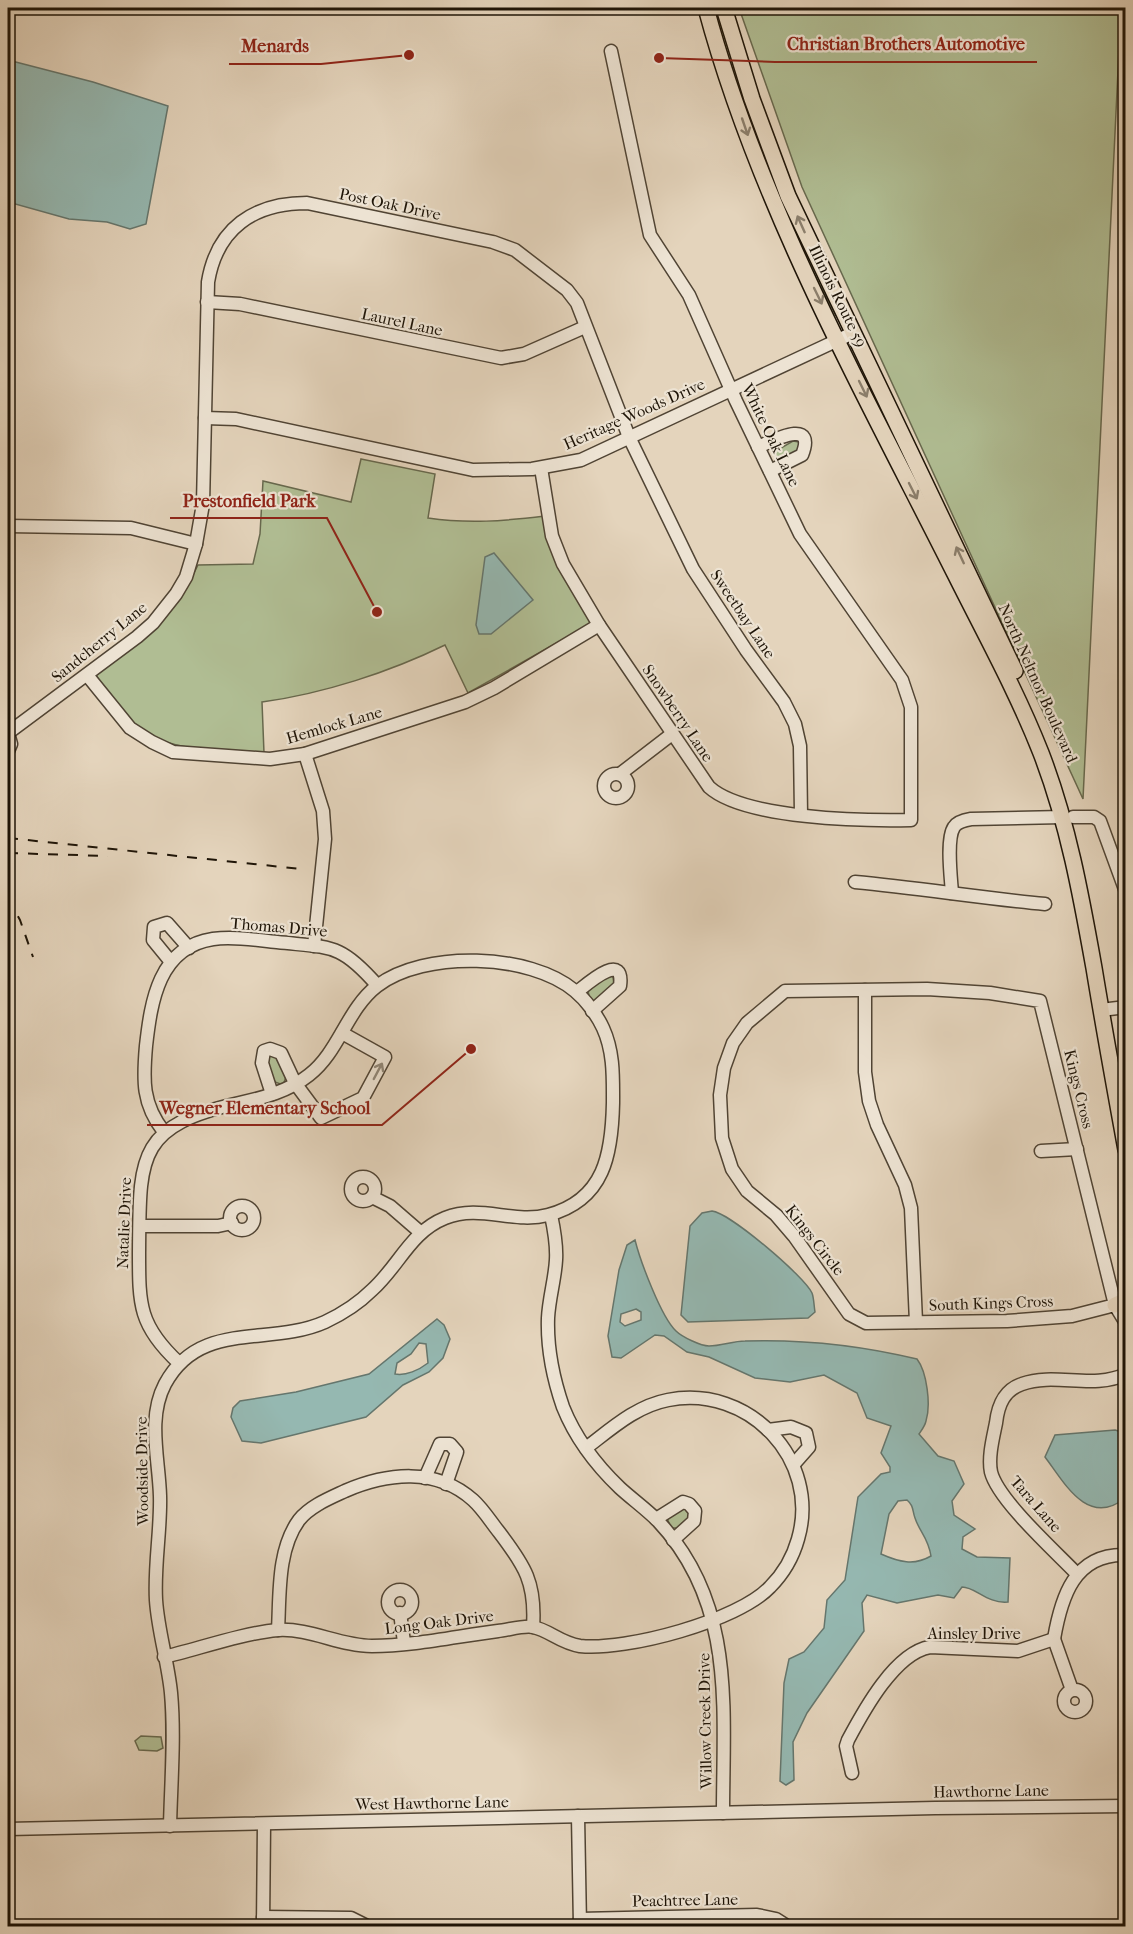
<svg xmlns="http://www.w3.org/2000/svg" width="1133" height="1934" font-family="'IM FELL French Canon',serif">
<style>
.green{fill:#b0bd93;stroke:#67684d;stroke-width:1.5}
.water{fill:#95b8b1;stroke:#65766d;stroke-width:1.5;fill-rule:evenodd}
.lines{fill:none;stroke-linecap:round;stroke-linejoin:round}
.minor-casing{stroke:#504434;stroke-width:15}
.major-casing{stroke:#1e1407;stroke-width:18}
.minor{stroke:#ede3d3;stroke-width:12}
.major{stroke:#e4d4bc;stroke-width:15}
.rail{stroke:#1e1407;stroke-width:2;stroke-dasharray:10 10;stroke-linecap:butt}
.oneway{stroke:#8b7e6b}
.oneway2{stroke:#908677}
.labels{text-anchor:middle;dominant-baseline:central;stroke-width:4.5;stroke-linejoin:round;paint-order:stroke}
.street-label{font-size:16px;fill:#1e1407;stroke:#ede3d3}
.leader{fill:none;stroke:#8f2418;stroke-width:2}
.callout-dot{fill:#8f2418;stroke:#ede3d3;stroke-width:2}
.callout-label{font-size:18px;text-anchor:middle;font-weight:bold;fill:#8f2418;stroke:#ede3d3;stroke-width:4.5;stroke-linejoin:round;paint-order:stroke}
</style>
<rect width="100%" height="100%" fill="#e4d4bc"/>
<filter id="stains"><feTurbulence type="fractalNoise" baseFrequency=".00333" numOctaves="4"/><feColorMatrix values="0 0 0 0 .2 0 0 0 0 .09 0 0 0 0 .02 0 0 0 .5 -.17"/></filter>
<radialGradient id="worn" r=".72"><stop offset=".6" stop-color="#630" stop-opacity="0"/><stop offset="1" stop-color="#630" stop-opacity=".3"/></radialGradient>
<g class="green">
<path d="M 711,8 L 718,8 L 836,316 L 804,255 L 753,132 Z"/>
<path d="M 739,8 L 1121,8 L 1083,799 L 802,187 Z"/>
<path d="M 793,441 L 799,442 L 801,450 L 776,460 L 774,452 Z"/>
<path d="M 361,459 L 435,474 L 428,518 C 468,524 504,521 545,516 L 592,623 L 468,693 L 445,645 C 390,672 322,694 262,702 L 264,753 C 223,750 167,754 135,724 C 119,710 107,690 94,673 C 137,640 175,616 198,565 L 253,564 L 260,534 L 263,481 L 351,502 Z"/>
<path d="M 605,976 L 613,976 L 614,985 L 594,1001 L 590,1000 L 588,991 Z"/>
<path d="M 269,1055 L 275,1055 L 286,1077 L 283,1085 L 275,1082 L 266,1063 Z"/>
<path d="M 683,1506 L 691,1515 L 679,1528 L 671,1528 L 667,1518 Z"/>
<path d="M 141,1736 L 161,1737 L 163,1748 L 157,1751 L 139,1750 L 135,1741 Z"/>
</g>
<g class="water">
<path d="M 8,60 L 93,82 L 168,106 L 146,224 L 130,229 L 107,222 L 69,219 L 8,202 Z"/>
<path d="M 494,553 L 533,600 L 491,634 L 479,634 L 476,625 L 485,557 Z"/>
<path d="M 712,1211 C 730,1213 804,1276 812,1293 C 814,1298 814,1307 815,1312 L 808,1318 L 688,1322 L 681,1315 L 690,1226 L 702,1213 Z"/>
<path d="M 635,1240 C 640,1260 661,1317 676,1331 C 682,1337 701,1346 709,1346 C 721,1346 733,1341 745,1341 C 804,1339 859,1345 917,1359 C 927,1372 931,1405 926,1421 C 925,1426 921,1431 919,1434 L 938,1456 L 954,1461 L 964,1484 L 952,1501 L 954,1515 L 975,1529 L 963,1537 L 962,1549 L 977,1557 L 1010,1558 L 1008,1602 C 987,1604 976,1587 962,1587 L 954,1598 L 938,1595 L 897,1603 L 867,1595 L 862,1603 L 864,1631 L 807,1713 L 793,1742 L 794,1780 L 786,1785 L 780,1781 L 784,1683 L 789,1659 L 804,1652 L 824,1628 L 827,1600 L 845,1580 L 858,1497 L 881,1474 L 890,1472 L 890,1467 L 881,1453 L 891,1426 L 867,1418 L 857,1393 L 824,1375 L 790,1382 L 755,1378 L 709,1357 L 687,1352 L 664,1336 L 655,1335 L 621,1358 L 612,1357 L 608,1336 L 619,1270 L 627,1245 ZM 636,1309 L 641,1312 L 641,1320 L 625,1326 L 620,1322 L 621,1314 ZM 907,1500 C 914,1506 912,1510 915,1518 C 920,1533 928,1537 931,1556 C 914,1566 899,1562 881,1554 L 889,1514 L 898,1501 Z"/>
<path d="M 437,1319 L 444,1325 L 450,1339 L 443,1358 L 429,1372 L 403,1385 L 366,1417 L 261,1443 L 242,1441 L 231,1417 L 233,1408 L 240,1401 L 296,1392 L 369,1374 ZM 419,1343 L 426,1344 L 428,1363 C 419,1370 406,1376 395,1374 L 397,1363 L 411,1354 Z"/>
<path d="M 1115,1430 L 1122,1432 L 1124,1438 L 1124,1499 C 1087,1527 1064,1482 1045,1457 L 1055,1435 Z"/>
</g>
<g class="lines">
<g class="minor-casing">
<g id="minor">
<path d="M 207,302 L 240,304 L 501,358 L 524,354 L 585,327"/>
<path d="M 205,418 L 236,419 L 473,470 L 532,469 L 581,460 L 853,333"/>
<path d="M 758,447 C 772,441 817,417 802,455 L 770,471"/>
<path d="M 541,468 L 552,536 L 563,564 L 599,625 L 709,787 C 744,819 863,821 911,820 L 911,707 L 902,680 L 800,534 L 736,401 L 689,295 L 650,235 L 611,51"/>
<path d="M 8,526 L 131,528 L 196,544"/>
<path d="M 87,675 L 130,728 L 152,742 L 173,752 L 270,759 L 305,754 L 465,702 L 494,688 L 599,625"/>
<path d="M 8,733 L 137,637 L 153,623 L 176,594 L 186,577 L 196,544 L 203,504 L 208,282 C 217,228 254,203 307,203 L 493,242 L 515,250 L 567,290 L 577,303 L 629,437 L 693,569 L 746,650 L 784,702 L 795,724 L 800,746 L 801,814"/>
<path d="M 8,733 L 11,744 L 8,751"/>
<path d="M 305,754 L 323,811 L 325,839 L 314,946"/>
<path d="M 620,774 L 672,734"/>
<circle cx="616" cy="786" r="12"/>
<path d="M 1073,817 L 1094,817 L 1100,821 L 1126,892"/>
<path d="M 855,882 C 919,888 981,898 1045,904"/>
<path d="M 952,893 C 951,878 946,839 954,827 C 957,822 965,820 971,819 L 1063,817"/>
<path d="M 171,962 L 153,940 L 154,927 L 167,923 L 189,948"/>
<path d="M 865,990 L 865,1072 L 869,1101 L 877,1125 L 905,1185 L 911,1208 L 916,1322"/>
<path d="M 577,992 C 587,984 625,950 620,986 L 592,1011"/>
<path d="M 1101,1010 L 1126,1007"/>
<path d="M 272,1094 L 262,1063 L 264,1051 L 270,1049 L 281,1053 L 295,1083 L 321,1118 L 363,1098 L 385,1057 L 342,1033"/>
<path d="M 164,1132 C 142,1104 143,1080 146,1046 C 151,1001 159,947 213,939 C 234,936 256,940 277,942 C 332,948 340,943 377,985"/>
<path d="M 1041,1151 L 1077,1149"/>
<circle cx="363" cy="1189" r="12"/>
<path d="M 372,1197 L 390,1206 L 420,1232"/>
<circle cx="242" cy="1218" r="12"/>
<path d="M 551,1215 C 554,1229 557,1244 556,1260 C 555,1279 549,1298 548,1318 C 547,1348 553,1378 563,1407 C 575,1437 597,1466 620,1488 C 632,1499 646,1509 658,1521 C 736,1604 723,1708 723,1813"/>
<path d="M 140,1226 L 218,1226 L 232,1223"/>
<path d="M 1115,1305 L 1072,1316 L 1007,1321 L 866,1323 L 849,1314 L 794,1236 L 776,1215 L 747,1191 L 732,1169 L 722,1138 L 720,1095 L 724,1068 L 733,1043 L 747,1023 L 785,991 L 927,989 L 990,993 L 1040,1001 L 1115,1305 L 1126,1323"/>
<path d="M 768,1430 L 791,1427 L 806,1433 L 809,1447 L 794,1464"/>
<path d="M 425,1478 L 440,1444 L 450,1444 L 457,1452 L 446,1484"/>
<path d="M 656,1519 L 683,1502 L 689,1504 L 695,1511 L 694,1521 L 673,1540"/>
<path d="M 1076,1573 C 1055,1551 998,1500 991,1472 C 988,1457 993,1438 996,1423 C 998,1405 1004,1390 1022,1384 C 1055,1372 1093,1390 1126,1374"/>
<circle cx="400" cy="1602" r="12"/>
<path d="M 400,1613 L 404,1642"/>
<path d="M 278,1630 C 280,1595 277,1550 299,1520 C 310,1506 330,1498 345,1491 C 387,1473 436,1467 473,1500 C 483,1509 491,1522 499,1532 C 525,1566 536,1583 533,1627"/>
<path d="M 1054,1639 C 1061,1598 1074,1553 1126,1555"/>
<path d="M 1054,1639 L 1072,1690"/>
<path d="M 164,1657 C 198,1649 243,1633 278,1630 C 310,1628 340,1646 372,1646 C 413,1646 458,1636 498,1631 C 508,1630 524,1625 533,1627 C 549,1630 560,1643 580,1646 C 626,1651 738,1621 770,1587 C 783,1574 793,1557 798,1539 C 821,1460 749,1384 668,1400 C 636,1406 611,1429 586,1448"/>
<circle cx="1075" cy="1701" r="11"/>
<path d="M 852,1773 L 846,1746 L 848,1740 C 864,1710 895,1653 930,1647 L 1018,1651 L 1054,1639"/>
<path d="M 578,1816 L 580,1926"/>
<path d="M 170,1826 C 171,1782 175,1736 171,1693 C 168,1662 158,1631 156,1600 C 154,1565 161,1530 160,1496 C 159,1459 147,1418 165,1384 C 200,1319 269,1347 325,1322 C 342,1314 359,1303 372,1290 C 399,1266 410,1232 445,1218 C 480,1204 513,1224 548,1215 C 605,1200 612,1153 613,1103 C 613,1077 614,1052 603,1028 C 597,1015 586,1000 575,991 C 530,953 424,950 377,986 C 347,1009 339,1052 309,1075 C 289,1091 263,1098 239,1103 C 135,1126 140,1158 139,1253 C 139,1305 139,1326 179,1363"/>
<path d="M 8,1829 L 935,1808 L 1126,1806"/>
<path d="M 263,1917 L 351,1918 L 367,1926"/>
<path d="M 580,1919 L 757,1915 L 776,1919 L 787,1926"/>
<path d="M 263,1926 L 264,1824"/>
</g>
</g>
<g class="major-casing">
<g id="major">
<path d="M 706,8 C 759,206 864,393 956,576 C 985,634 1017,692 1041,753 C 1068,823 1081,895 1094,968 C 1104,1029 1115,1089 1126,1150"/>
<path d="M 724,8 L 752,99 L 788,196 L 1015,671"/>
<path d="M 1115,1305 L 1126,1300"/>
</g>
</g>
<use href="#minor" class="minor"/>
<use href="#major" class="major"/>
<g class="rail">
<path d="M 8,838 L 301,869"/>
<path d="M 8,853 L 108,856"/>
<path d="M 8,899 L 20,920 L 33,957"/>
</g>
</g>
<defs><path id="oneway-shaft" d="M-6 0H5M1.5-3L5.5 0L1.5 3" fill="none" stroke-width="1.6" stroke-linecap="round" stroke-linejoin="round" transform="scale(1.5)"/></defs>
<g class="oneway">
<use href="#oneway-shaft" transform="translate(745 127) rotate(71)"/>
<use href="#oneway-shaft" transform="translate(801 224) rotate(-114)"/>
<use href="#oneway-shaft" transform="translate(818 296) rotate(64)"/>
<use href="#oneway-shaft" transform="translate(863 389) rotate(64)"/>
<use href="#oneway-shaft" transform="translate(913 491) rotate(63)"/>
<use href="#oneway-shaft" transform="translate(960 555) rotate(-115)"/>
</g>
<use class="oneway2" href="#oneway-shaft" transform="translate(378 1071) rotate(-62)"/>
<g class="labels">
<g class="street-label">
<text transform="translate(390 204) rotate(12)">Post Oak Drive</text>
<text transform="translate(838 296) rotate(64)">Illinois Route 59</text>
<text transform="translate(402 322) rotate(12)">Laurel Lane</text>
<text transform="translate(634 414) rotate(-24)">Heritage Woods Drive</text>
<text transform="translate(771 435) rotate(64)">White Oak Lane</text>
<text transform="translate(743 614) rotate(56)">Sweetbay Lane</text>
<text transform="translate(99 642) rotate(-39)">Sandcherry Lane</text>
<text transform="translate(1038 683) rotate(66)">North Neltnor Boulevard</text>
<text transform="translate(678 713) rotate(56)">Snowberry Lane</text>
<text transform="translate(334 725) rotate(-16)">Hemlock Lane</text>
<text transform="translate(279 927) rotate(5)">Thomas Drive</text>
<text transform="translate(1079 1089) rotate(76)">Kings Cross</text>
<text transform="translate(124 1223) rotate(-88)">Natalie Drive</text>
<text transform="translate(815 1240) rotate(52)">Kings Circle</text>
<text transform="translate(991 1303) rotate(-2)">South Kings Cross</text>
<text transform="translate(142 1471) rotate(-91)">Woodside Drive</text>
<text transform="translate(1036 1504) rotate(49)">Tara Lane</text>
<text transform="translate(439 1622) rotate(-7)">Long Oak Drive</text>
<text x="974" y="1633">Ainsley Drive</text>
<text transform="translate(705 1721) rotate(-91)">Willow Creek Drive</text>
<text transform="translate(991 1791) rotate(-1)">Hawthorne Lane</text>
<text transform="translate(432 1803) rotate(-1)">West Hawthorne Lane</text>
<text transform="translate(685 1900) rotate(-1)">Peachtree Lane</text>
</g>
</g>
<path class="leader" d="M659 58L775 62H1037M409 55L321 64H229M377 612L327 518H170M471 1049L382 1125H147"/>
<g class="callout-dot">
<circle cx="659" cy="58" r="6"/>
<circle cx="409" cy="55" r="6"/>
<circle cx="377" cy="612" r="6"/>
<circle cx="471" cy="1049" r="6"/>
</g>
<g class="callout-label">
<text x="906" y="50">Christian Brothers Automotive</text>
<text x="275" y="52">Menards</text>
<text x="249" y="507">Prestonfield Park</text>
<text x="265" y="1114">Wegner Elementary School</text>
</g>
<rect width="1133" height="1934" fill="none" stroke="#e4d4bc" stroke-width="30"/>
<rect x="9" y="9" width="1115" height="1916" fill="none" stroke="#1e1407" stroke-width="3"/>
<rect x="15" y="15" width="1103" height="1904" fill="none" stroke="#1e1407" stroke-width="1.5"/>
<rect width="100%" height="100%" filter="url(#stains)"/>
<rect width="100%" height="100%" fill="url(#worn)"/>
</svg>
